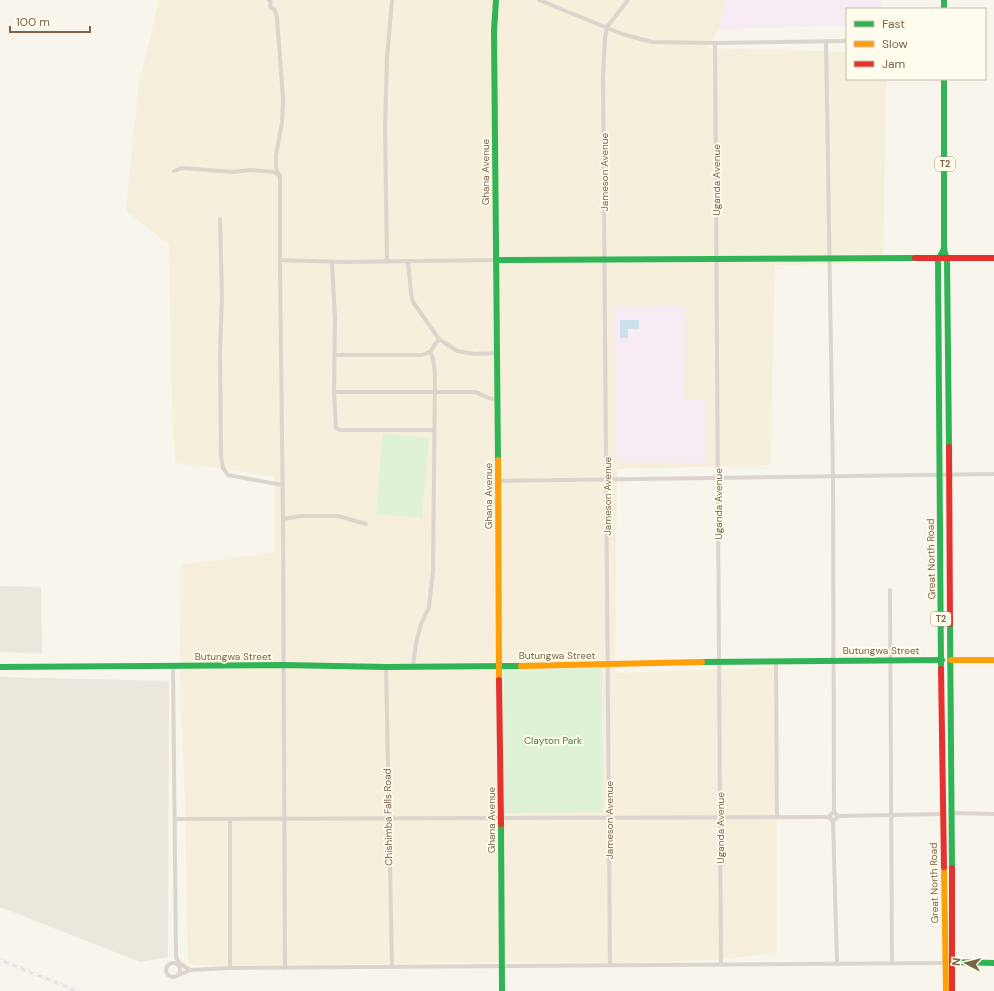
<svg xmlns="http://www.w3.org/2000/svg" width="994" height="991" font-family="'DM Sans',sans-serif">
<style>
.residential{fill:#f5efdc}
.industrial{fill:#ebe7dc}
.education{fill:#f7ebf4}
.green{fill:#dff2d5}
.water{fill:#cbe2eb}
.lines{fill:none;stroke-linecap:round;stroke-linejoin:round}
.street{stroke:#dbd5cd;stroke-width:4}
.fast{stroke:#30b455;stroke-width:6}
.slow{stroke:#ff9f0a;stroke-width:6}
.jam{stroke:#e5322d;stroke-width:6}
.rail-casing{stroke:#e6e2e6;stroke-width:3}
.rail{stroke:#fffcee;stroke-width:1.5;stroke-dasharray:4.5;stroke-linecap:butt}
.labels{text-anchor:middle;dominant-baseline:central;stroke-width:3.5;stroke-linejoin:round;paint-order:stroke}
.shield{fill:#fffcee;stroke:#a3927a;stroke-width:1}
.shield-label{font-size:9px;font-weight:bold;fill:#7b6448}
.street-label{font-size:10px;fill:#7b6448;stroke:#fffcee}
.park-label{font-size:10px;fill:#44823e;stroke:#fffcee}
</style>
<rect width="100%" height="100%" fill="#f8f6ec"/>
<path class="residential" d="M 159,0 L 726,0 L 719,29 L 707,48 L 847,52 L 847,79 L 886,79 L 883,263 L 775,265 L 770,465 L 617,469 L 615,673 L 777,667 L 777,953 L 712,960 L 623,963 L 515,962 L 234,966 L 188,965 L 185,806 L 180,673 L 181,565 L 275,552 L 274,477 L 227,469 L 175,463 L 171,373 L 169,245 L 126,211 L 139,83 Z"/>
<g class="industrial">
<path d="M 0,586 L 41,587 L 42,653 L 0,652 Z"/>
<path d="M 0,677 L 169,681 L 168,957 L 140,962 L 0,907 Z"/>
</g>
<g class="education">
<path d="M 726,0 L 882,0 L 882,9 L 847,9 L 847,26 L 719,29 Z"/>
<path d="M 614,305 L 686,306 L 684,400 L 705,400 L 705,463 L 615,462 Z"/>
</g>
<g class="green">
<path d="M 383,434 L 429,438 L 422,518 L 376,514 Z"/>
<path d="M 602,668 L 603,812 L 505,813 L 504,669 Z"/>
</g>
<path class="water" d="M 620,320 L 639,320 L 639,329 L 628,329 L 628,338 L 620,338 Z"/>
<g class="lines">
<g class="street">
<path d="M 269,0 L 271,2 L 270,7 L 275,10 L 277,18 L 283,98 L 282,123 L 276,155 L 276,168 L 280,177 L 280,267 L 283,519 L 285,968"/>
<path d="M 539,0 L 622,34 L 652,42 L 715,43 L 847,41"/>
<path d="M 826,41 L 833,476 L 834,812 L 838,816 L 836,819 L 833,820 L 830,819 L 830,815 L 834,812"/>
<path d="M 715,43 L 721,964"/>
<path d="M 174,171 L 182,168 L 233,172 L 250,170 L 274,172 L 280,176"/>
<path d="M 220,219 L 222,297 L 220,351 L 221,455 L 223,468 L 228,475 L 282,485"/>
<path d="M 280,260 L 341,262 L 496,260"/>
<path d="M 408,261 L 411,294 L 413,302 L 439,339 L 457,351 L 475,354 L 497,353"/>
<path d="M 332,262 L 335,319 L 334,392 L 336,428 L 340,430 L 434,430"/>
<path d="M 387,262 L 385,126 L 387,58 L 392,0"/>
<path d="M 334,355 L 422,355 L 430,352 L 439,339"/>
<path d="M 334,392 L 475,392 C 485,395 486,400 497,399"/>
<path d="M 497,481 L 994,474"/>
<path d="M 283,519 L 301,516 L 338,516 L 366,524"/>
<path d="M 890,590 L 892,963"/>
<path d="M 776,661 L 777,817"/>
<path d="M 173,666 L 176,957 L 179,963 L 190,970"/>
<path d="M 413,666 L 416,643 L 421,624 L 429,607 L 433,571 L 435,376 C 434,368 435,359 430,352"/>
<path d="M 386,667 L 392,967"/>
<path d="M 952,813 L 994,814"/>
<path d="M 838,816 L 943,814"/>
<path d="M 175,819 L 830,817"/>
<path d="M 230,819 L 230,968"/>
<path d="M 833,820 L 837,964"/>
<circle cx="173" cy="970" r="7"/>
<path d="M 610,965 L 603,77 L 605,38 L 607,27 L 628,0"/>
<path d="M 179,975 L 190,970 L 230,968 L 945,963"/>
</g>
<g class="fast">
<path d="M 496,0 L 494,31 L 498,460"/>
<path d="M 944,0 L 944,9"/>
<path d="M 944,79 L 944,249 L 947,260 L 949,447"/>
<path d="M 496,260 L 915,258"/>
<path d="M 950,624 L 952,868"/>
<path d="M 702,662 L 942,660"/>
<path d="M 0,667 L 283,665 L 386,667 L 521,666"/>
<path d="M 941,669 L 938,260 L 944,249"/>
<path d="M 501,824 L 502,991"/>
<path d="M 952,962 L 994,963"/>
</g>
<g class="slow">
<path d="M 498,460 L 499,680"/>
<path d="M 951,660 L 994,660"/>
<path d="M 521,666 L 702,662"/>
<path d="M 944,867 L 946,991"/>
</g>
<g class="jam">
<path d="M 915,258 L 994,258"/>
<path d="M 949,447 L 950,624"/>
<path d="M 941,669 L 944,867"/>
<path d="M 499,680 L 501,824"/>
<path d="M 952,868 L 952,991"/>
</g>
<g class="rail-casing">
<path id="rail" d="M 0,960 L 77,991"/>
</g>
<use href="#rail" class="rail"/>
</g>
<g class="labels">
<g class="shield">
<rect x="935" y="157" width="20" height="14" rx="3"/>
<rect x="931" y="612" width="20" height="14" rx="3"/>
</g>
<g class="shield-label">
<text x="945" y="164">T2</text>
<text x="941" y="619">T2</text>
</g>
<g class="street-label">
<text transform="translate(485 172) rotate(-90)">Ghana Avenue</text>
<text transform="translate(604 172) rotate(-90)">Jameson Avenue</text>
<text transform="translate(716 180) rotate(-90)">Uganda Avenue</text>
<text transform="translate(488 496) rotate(-90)">Ghana Avenue</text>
<text transform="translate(607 496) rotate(-90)">Jameson Avenue</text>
<text transform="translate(718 504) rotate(-90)">Uganda Avenue</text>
<text transform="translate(931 559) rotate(-91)">Great North Road</text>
<text x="881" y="650">Butungwa Street</text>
<text x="557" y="655">Butungwa Street</text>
<text x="233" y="656">Butungwa Street</text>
<text transform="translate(388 817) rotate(-91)">Chishimba Falls Road</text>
<text transform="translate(491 820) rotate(-90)">Ghana Avenue</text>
<text transform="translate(609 820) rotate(-90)">Jameson Avenue</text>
<text transform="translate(720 828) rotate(-90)">Uganda Avenue</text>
<text transform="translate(934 883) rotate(-91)">Great North Road</text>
</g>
<g class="park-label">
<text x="553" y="740">Clayton Park</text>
</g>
</g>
<rect x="846" y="8" width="140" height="72" fill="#fffcee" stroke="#cabfac"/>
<rect x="854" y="21" width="20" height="6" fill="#30b455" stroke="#cabfac"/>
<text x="882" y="28" font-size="12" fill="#7b6448">Fast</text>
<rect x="854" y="41" width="20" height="6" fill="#ff9f0a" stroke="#cabfac"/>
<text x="882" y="48" font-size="12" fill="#7b6448">Slow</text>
<rect x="854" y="61" width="20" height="6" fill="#e5322d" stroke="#cabfac"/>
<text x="882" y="68" font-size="12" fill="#7b6448">Jam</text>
<g transform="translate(966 963) rotate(277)" stroke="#fffcee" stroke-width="3" paint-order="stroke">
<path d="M0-3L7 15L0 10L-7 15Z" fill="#7b6448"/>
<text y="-6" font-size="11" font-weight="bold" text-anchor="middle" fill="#7b6448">N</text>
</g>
<path d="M10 26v6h80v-6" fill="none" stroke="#7b6448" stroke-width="2"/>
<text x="16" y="26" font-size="12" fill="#7b6448" stroke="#fffcee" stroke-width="3" paint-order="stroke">100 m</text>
</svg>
